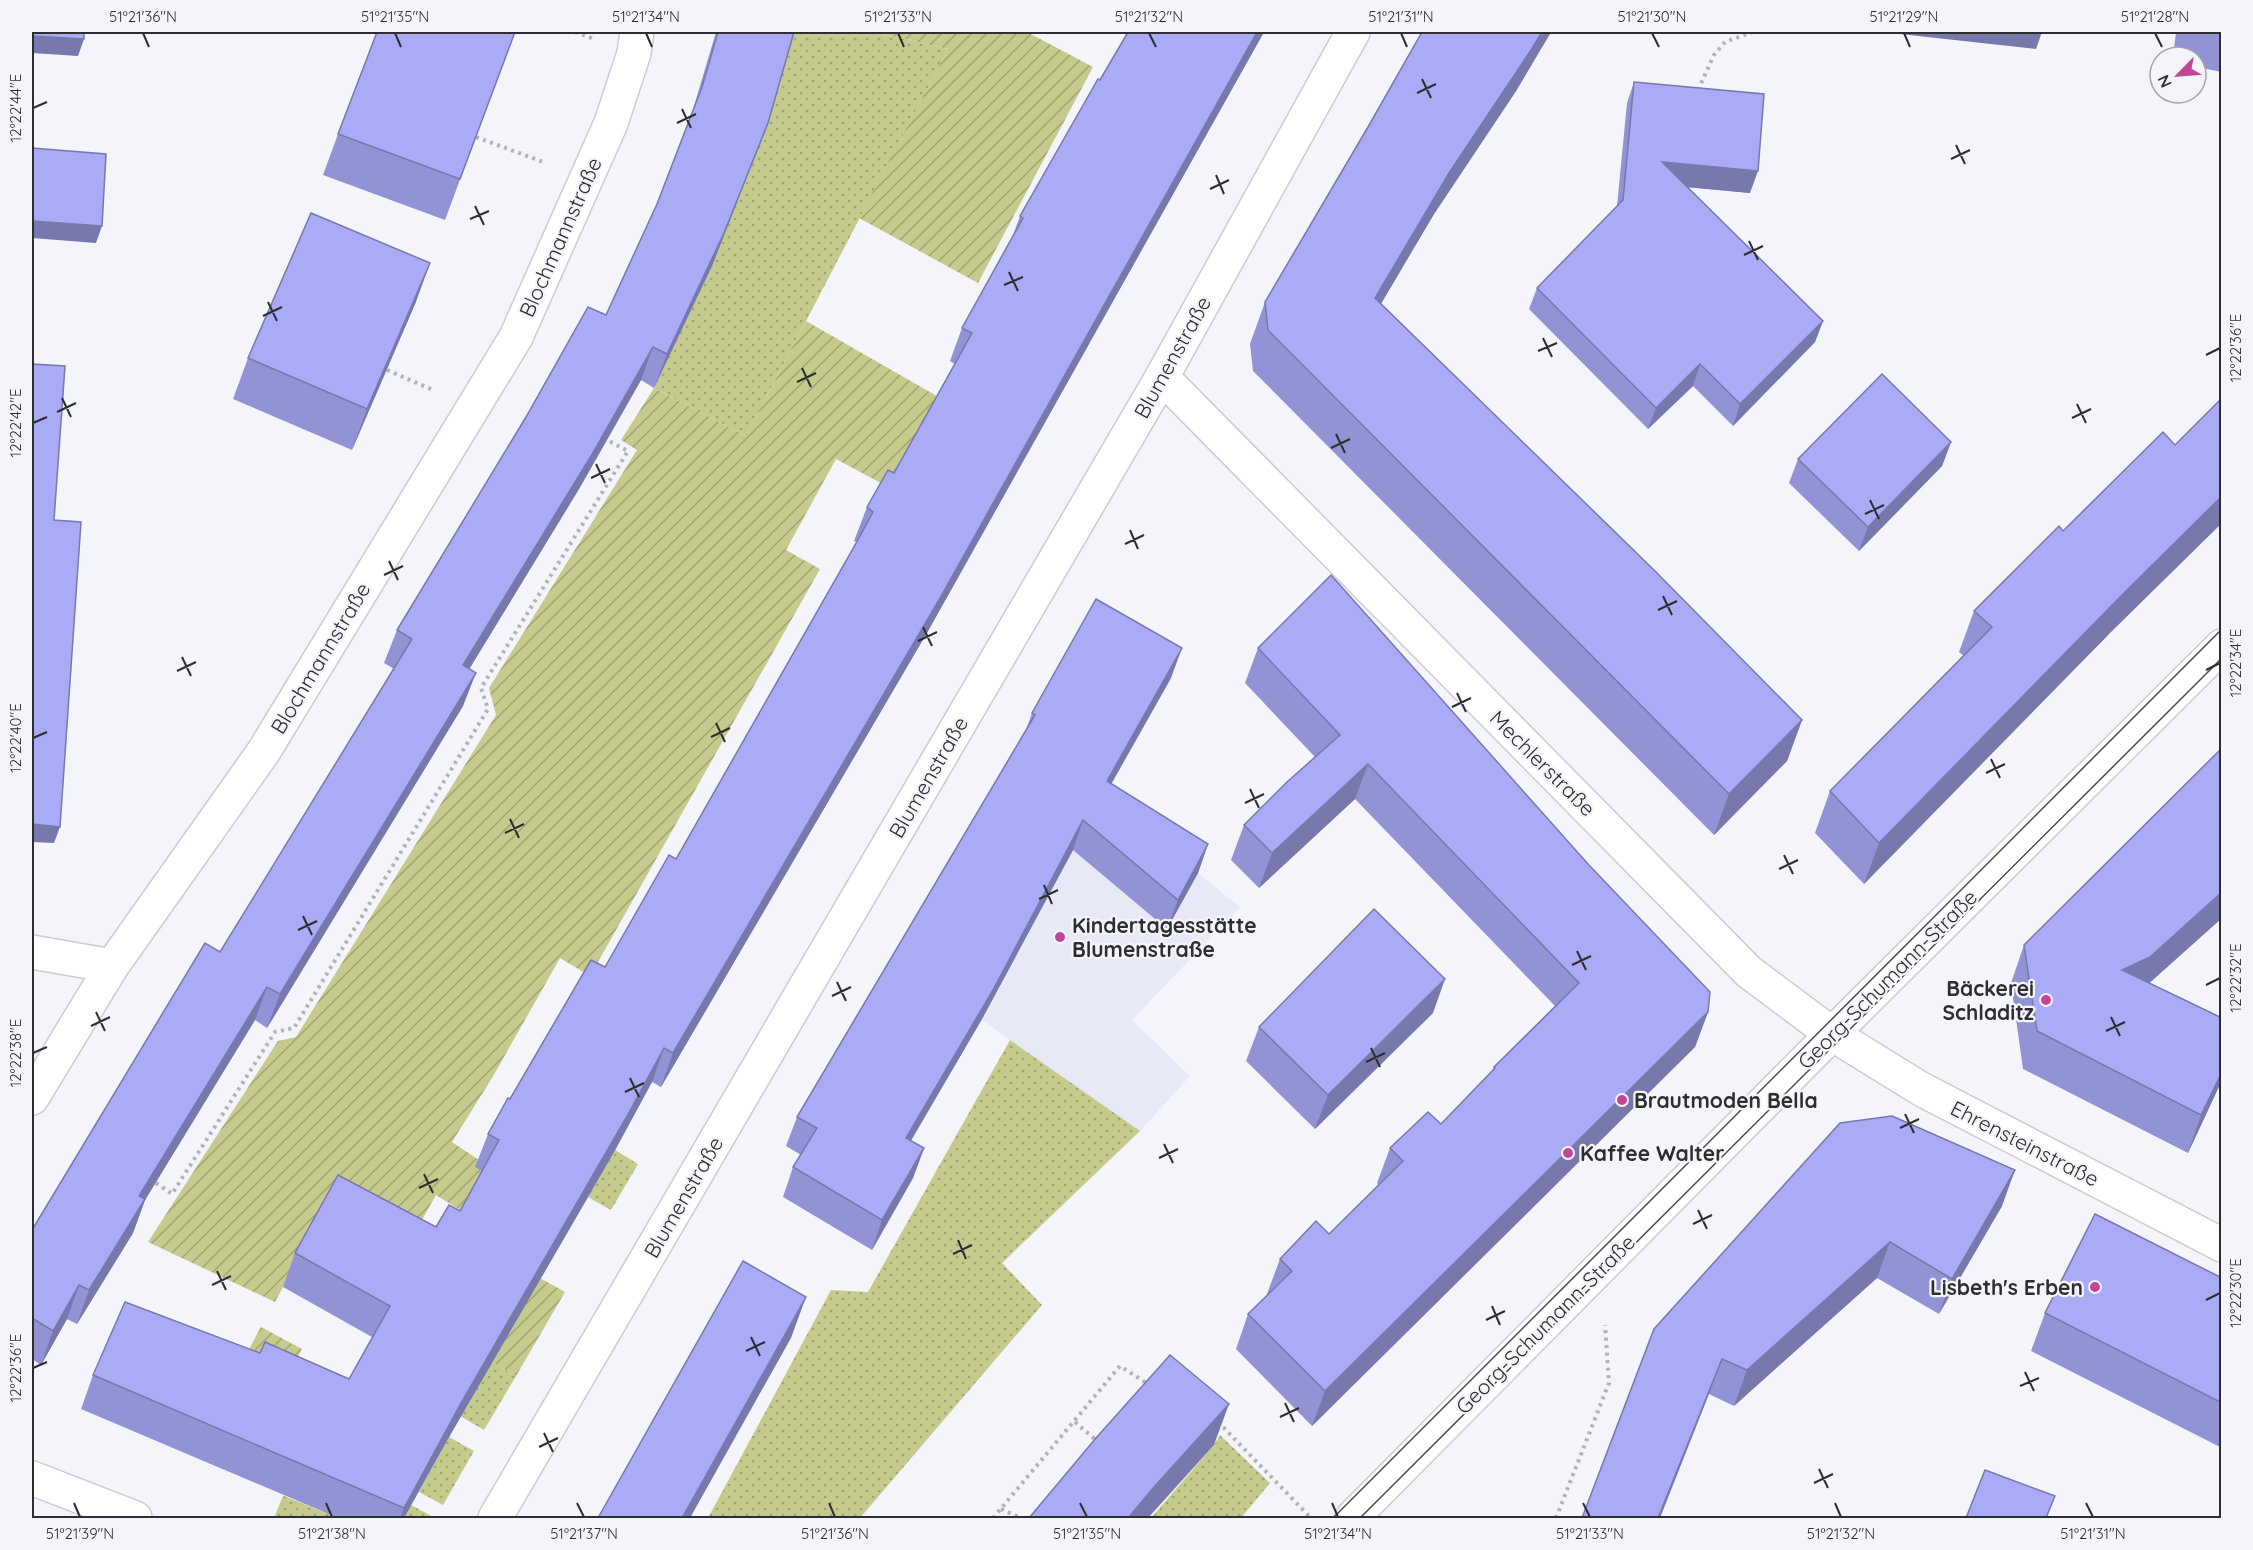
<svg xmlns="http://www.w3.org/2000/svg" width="2253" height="1550" font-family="Quicksand,sans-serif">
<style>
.built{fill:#e8e9f7}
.grass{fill:url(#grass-dots)}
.garden{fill:url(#garden-furrows)}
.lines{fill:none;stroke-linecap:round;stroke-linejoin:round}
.minor-casing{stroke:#ccccd3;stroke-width:36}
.secondary-casing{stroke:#ccccd3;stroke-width:36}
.path{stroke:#b2b2b8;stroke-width:4;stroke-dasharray:3 4.5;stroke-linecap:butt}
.minor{stroke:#fff;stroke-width:33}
.secondary{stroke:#fff;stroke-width:33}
.tram{stroke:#4b4b4f;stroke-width:1.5}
.wall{fill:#9293d4}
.shaded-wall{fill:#7778ac}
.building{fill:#aaabf6;stroke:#7778ac;stroke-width:1.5}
.ticks{fill:none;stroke:#2e2e31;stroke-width:2}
.poi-dot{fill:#c34696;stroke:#f4f4fb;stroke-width:2}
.labels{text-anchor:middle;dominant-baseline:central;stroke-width:4.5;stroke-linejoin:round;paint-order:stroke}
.street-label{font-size:21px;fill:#2e2e31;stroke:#f4f4fb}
.poi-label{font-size:21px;font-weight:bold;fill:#2e2e31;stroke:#f4f4fb;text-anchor:start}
.neatline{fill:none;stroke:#2e2e31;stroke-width:2}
.ticks-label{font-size:15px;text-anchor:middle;fill:#2e2e31}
</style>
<defs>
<pattern id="grass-dots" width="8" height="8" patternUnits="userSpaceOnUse" patternTransform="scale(1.5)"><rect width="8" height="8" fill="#c5cb8c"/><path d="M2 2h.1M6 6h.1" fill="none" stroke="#a0a573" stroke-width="1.8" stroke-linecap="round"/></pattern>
<pattern id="garden-furrows" width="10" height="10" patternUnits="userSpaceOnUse" patternTransform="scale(1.5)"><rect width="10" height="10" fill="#c5cb8c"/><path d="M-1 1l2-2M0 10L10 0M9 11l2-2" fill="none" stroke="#a0a573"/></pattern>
</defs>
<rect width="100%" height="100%" fill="#f4f4fb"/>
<path class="built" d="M 998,788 L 1198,873 L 1240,907 L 1132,1020 L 1190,1076 L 1140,1131 L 982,1020 L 892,967 Z"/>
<g class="grass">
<path d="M 792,32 L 872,32 L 948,49 L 746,436 L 654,388 L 712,266 Z"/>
<path d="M 1010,1040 L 1140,1131 L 1002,1263 L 1042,1305 L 860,1518 L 708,1518 L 831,1290 L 868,1292 Z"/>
<path d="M 615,1150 L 638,1164 L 611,1210 L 588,1197 Z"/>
<path d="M 492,1362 L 516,1376 L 484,1430 L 460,1416 Z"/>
<path d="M 1220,1435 L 1270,1483 L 1241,1518 L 1151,1518 L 1214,1445 Z"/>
<path d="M 449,1437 L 474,1451 L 443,1505 L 419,1492 Z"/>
<path d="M 283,1496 L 284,1496 L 338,1518 L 274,1518 Z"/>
<path d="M 411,1505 L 435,1518 L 404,1518 Z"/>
</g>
<g class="garden">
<path d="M 872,32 L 1027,32 L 1093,67 L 978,283 L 859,218 L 948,49 Z"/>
<path d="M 806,321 L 942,399 L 892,489 L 836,459 L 786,550 L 820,569 L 590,976 L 560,958 L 492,1078 L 452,1142 L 479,1160 L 487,1174 L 465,1213 L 436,1195 L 415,1232 L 325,1208 L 275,1302 L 148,1242 L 278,1041 L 296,1037 L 496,715 L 489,688 L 637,450 L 621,440 L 654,388 L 746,436 Z"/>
<path d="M 540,1278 L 565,1292 L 516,1376 L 492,1362 Z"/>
<path d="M 261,1327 L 302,1349 L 295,1362 L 232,1380 Z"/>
</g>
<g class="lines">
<g class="minor-casing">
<g id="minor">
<path d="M 1162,377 L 1749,972 L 1832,1034 L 1921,1089 L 2222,1245"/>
<path d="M 32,952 L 112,966"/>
<path d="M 32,1098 L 112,966 L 264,751 L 516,337 L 611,123 L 634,53 L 637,32"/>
<path d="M 32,1478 L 135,1518"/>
<path d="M 495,1518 L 1162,377 L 1353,32"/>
</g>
</g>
<g class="secondary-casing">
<path id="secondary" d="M 1352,1518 L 1832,1034 L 2222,646"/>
</g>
<g class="path">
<path d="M 575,32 L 594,39"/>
<path d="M 1698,90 L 1714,55 L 1725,42 L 1753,32"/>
<path d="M 476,137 L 546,163"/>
<path d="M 387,370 L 433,390"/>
<path d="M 156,1183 L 172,1194 L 275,1032 L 294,1028 L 488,709 L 481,688 L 628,451 L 607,440"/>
<path d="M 1075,1422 L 1097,1441"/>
<path d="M 1216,1425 L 1224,1428 L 1309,1516"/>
<path d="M 1001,1509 L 1021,1518"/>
<path d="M 993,1518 L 1120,1366 L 1148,1384"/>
<path d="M 1556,1518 L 1609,1383 L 1605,1325"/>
</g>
<use href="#minor" class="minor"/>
<use href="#secondary" class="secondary"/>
<g class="tram">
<path d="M 1333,1518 L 2222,629"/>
<path d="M 1360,1518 L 2222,658"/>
</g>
</g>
<g class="wall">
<path d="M 716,32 L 794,32 L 768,123 L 755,156 L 712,266 L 654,388 L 641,380 L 579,489 L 469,669 L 463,706 L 267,1028 L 255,1020 L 145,1200 L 133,1233 L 77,1324 L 67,1319 L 41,1365 L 32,1359 L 32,1230 L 220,952 L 394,669 L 384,663 L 397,630 L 606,315 L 657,204 L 692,113 Z"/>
<path d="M 1128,32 L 1264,32 L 928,631 L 661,1087 L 652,1082 L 614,1152 L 449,1437 L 404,1518 L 338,1518 L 81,1409 L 93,1375 L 260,1353 L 349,1379 L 372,1337 L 283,1287 L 295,1253 L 436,1227 L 460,1211 L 482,1171 L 475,1167 L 488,1134 L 510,1099 L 605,967 L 676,859 L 856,542 L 854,541 L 867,507 L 894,473 L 955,364 L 950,361 L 962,328 L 1012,238 L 1020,216 Z"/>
<path d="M 1422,32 L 1551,32 L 1516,91 L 1434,214 L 1381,304 L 1802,720 L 1787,761 L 1714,835 L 1253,371 L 1250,344 L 1265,302 L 1368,127 Z"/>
<path d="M 2176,32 L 2222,32 L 2222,72 L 2196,67 L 2196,57 L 2173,57 Z"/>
<path d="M 500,72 L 445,220 L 323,175 L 338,134 Z"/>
<path d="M 1634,82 L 1750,193 L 1687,187 L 1823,321 L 1815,342 L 1733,426 L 1693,386 L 1648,429 L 1529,309 L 1537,288 L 1617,206 L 1627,103 Z"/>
<path d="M 430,263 L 415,304 L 352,450 L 233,399 L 248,358 Z"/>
<path d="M 1951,442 L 1942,466 L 1859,551 L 1789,483 L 1798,459 Z"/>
<path d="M 2175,445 L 2108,635 L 1864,884 L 1815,833 L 1830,791 L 1964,656 L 1959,652 L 1974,611 L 2063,531 Z"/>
<path d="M 1258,648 L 1708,1012 L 1695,1047 L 1312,1426 L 1236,1349 L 1248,1314 L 1268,1295 L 1267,1294 L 1280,1259 L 1329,1234 L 1379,1185 L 1377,1183 L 1390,1148 L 1441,1124 L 1492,1072 L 1494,1067 L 1555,1006 L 1355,799 L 1259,888 L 1231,860 L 1244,825 L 1315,757 L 1245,683 Z"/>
<path d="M 1171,678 L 1111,784 L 1208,844 L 1198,873 L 1167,929 L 1073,850 L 982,1019 L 911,1141 L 924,1148 L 913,1178 L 872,1250 L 783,1197 L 793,1167 L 801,1155 L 786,1146 L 797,1117 L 1026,730 L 1032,713 Z"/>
<path d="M 2222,748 L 2222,918 L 2149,983 L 2222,1018 L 2222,1080 L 2188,1153 L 2023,1069 L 2011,983 L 2024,945 Z"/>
<path d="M 1433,1013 L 1315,1129 L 1246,1061 L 1259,1027 Z"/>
<path d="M 1840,1123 L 2002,1206 L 1939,1314 L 1877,1278 L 1734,1406 L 1709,1394 L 1654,1329 Z"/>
<path d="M 2222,1278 L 2222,1448 L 2031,1351 L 2045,1313 Z"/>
</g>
<g class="shaded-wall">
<path d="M 1257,32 L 1264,32 L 928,631 L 661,1087 L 673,1053 Z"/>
<path d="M 1542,32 L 1551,32 L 1516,91 L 1434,214 L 1360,339 L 1375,298 L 1449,173 Z"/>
<path d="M 1901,32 L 2042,32 L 2036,49 L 1900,34 Z"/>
<path d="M 32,36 L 84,39 L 78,56 L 32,53 Z"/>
<path d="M 768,123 L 755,156 L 712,266 L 654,388 L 667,354 Z"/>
<path d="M 1662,162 L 1758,171 L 1750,193 L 1654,184 Z"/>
<path d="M 32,221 L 102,226 L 96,243 L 32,238 Z"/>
<path d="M 430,263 L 415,304 L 352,450 L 367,409 Z"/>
<path d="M 1823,321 L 1815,342 L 1733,426 L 1740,404 Z"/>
<path d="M 653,347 L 641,380 L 579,489 L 451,699 L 463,665 Z"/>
<path d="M 1700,364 L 1693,386 L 1648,429 L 1656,408 Z"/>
<path d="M 1951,442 L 1942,466 L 1859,551 L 1868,527 Z"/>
<path d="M 2222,496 L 2222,523 L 2108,635 L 1864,884 L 1879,843 L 2123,594 Z"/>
<path d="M 1182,648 L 1171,678 L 1096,811 L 1107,781 Z"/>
<path d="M 476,673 L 463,706 L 267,1028 L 280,994 Z"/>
<path d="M 1802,720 L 1787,761 L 1714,835 L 1729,794 Z"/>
<path d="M 1368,764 L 1355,799 L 1259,888 L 1272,853 Z"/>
<path d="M 1083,820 L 1073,850 L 982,1019 L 895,1167 L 906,1138 Z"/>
<path d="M 32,824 L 60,827 L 54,843 L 32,842 Z"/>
<path d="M 1208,844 L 1198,873 L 1167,929 L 1178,900 Z"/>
<path d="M 2222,892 L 2222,918 L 2136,995 L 2122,970 Z"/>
<path d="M 1445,979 L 1433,1013 L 1315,1129 L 1328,1095 Z"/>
<path d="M 267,987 L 255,1020 L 145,1200 L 133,1233 L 77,1324 L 89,1290 L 139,1196 Z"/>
<path d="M 1708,1012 L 1695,1047 L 1312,1426 L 1325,1391 Z"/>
<path d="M 664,1048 L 652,1082 L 614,1152 L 449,1437 L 404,1518 L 400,1518 L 404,1508 L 461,1403 Z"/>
<path d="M 2222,1072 L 2222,1080 L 2188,1153 L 2201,1115 Z"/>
<path d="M 924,1148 L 913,1178 L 872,1250 L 882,1220 Z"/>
<path d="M 2015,1170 L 2002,1206 L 1939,1314 L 1952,1279 Z"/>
<path d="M 1890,1242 L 1877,1278 L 1734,1406 L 1747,1370 Z"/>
<path d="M 79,1285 L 67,1319 L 41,1365 L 53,1331 Z"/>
<path d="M 806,1297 L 791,1338 L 690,1518 L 682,1518 Z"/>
<path d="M 1722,1359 L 1709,1394 L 1660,1518 L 1658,1518 Z"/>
<path d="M 1229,1404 L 1214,1445 L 1148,1518 L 1128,1518 L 1154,1487 Z"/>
</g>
<g class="building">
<path d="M 32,32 L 84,32 L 84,39 L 32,36 Z"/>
<path d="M 377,32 L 515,32 L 460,179 L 338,134 Z"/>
<path d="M 718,32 L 794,32 L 768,123 L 724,233 L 667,354 L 653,347 L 591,456 L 463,665 L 476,673 L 280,994 L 267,987 L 139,1196 L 145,1199 L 89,1290 L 79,1285 L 53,1331 L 32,1318 L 32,1230 L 205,943 L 220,952 L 412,639 L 397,630 L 526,417 L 588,307 L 606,315 L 657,204 L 702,87 Z"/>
<path d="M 1128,32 L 1257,32 L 940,598 L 673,1053 L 664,1048 L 626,1118 L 461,1403 L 404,1508 L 93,1375 L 125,1302 L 260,1353 L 265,1342 L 349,1379 L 390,1306 L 295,1253 L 338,1175 L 436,1227 L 449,1205 L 460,1211 L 499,1140 L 488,1134 L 508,1098 L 510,1099 L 591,960 L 605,967 L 669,855 L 676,859 L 854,547 L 873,512 L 867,507 L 888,470 L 894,473 L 972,333 L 962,328 L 1023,218 L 1020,216 L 1098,79 L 1100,80 Z"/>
<path d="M 1422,32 L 1542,32 L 1531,50 L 1449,173 L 1375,298 L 1655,571 L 1802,720 L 1729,794 L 1268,330 L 1265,302 L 1368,127 Z"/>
<path d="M 1634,82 L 1764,94 L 1758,171 L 1662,162 L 1823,321 L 1740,404 L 1700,364 L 1656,408 L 1537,288 L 1623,200 Z"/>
<path d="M 32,148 L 106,154 L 102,226 L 32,221 Z"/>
<path d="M 311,213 L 430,263 L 367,409 L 248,358 Z"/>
<path d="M 32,364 L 65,366 L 54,520 L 81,522 L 60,827 L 32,824 Z"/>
<path d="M 1882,374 L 1951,442 L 1868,527 L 1798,459 Z"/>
<path d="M 2222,398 L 2222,496 L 2123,594 L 1879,843 L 1830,791 L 1992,627 L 1974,611 L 2059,526 L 2063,531 L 2163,432 L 2175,445 Z"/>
<path d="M 1331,575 L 1588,864 L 1710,992 L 1708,1012 L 1325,1391 L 1248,1314 L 1292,1271 L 1280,1259 L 1316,1221 L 1329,1234 L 1403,1161 L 1390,1148 L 1428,1112 L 1441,1124 L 1495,1068 L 1494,1067 L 1579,983 L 1368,764 L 1272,853 L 1244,825 L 1287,782 L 1340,735 L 1258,648 Z"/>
<path d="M 1096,599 L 1182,648 L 1107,781 L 1208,844 L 1178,900 L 1083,820 L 993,990 L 906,1138 L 924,1148 L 882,1220 L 793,1167 L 817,1128 L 797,1117 L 1035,715 L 1032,713 Z"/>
<path d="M 2222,748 L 2222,892 L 2150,957 L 2122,970 L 2222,1018 L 2222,1072 L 2201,1115 L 2037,1031 L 2024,945 Z"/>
<path d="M 1374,909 L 1445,979 L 1328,1095 L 1259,1027 Z"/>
<path d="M 1892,1116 L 2015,1170 L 1952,1279 L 1890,1242 L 1747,1370 L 1722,1359 L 1658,1518 L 1582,1518 L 1654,1329 L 1840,1123 Z"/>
<path d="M 2095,1214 L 2222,1278 L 2222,1403 L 2045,1313 Z"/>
<path d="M 743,1261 L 806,1297 L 682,1518 L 598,1518 Z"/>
<path d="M 1170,1355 L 1229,1404 L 1154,1487 L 1128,1518 L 1029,1518 L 1096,1438 Z"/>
<path d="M 1985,1470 L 2055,1496 L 2046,1518 L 1966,1518 Z"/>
</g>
<path class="ticks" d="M 143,33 L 149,47M 395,33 L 401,47M 646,33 L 652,47M 898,33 L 904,47M 1149,33 L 1156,47M 1401,33 L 1407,47M 1652,33 L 1659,47M 1904,33 L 1910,47M 2155,33 L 2162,47M 1422,79 L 1431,98M 1417,93 L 1436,84M 33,108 L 47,102M 682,109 L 691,128M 677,123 L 696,114M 1956,145 L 1965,164M 1951,159 L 1970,150M 1216,175 L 1224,194M 1210,189 L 1229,180M 475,206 L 484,225M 470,219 L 489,211M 1749,241 L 1758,260M 1744,255 L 1763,246M 1009,272 L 1018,291M 1004,285 L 1023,277M 268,302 L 277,321M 263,316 L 282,307M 1543,338 L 1552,357M 1538,351 L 1557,343M 2206,355 L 2220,348M 802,368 L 811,387M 797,382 L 816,373M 62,398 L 71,417M 2077,404 L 2086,423M 57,412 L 76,403M 2072,418 L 2091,409M 33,423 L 47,417M 1336,434 L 1345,453M 1331,448 L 1350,439M 596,464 L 605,483M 591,478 L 610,469M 1870,500 L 1879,519M 1865,514 L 1884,505M 1130,530 L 1138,549M 1125,544 L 1144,535M 389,561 L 398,580M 384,575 L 403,566M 1663,596 L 1672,615M 1658,610 L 1677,601M 923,627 L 932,646M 918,641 L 937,632M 182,657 L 191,676M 2206,670 L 2220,663M 177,671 L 196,662M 1457,693 L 1466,712M 1452,707 L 1471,698M 716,723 L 725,742M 711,737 L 730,728M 33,738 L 47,732M 1991,759 L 2000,778M 1986,773 L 2005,764M 1250,789 L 1259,808M 1245,803 L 1264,794M 510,819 L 519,838M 505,833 L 524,824M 1784,855 L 1793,874M 1779,869 L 1798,860M 1044,885 L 1052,904M 1039,899 L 1058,890M 303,916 L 312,935M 298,930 L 317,921M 1577,951 L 1586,970M 1572,965 L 1591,956M 837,982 L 846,1001M 2206,985 L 2220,978M 832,996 L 851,987M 96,1012 L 105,1031M 2111,1017 L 2120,1036M 91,1026 L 110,1017M 2106,1031 L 2125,1022M 1371,1048 L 1380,1067M 33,1053 L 47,1047M 1366,1062 L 1385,1053M 630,1078 L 639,1097M 625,1092 L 644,1083M 1905,1114 L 1914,1133M 1900,1128 L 1919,1119M 1164,1144 L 1173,1163M 1159,1158 L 1178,1149M 424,1174 L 433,1193M 419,1188 L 438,1179M 1698,1210 L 1707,1229M 1693,1224 L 1712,1215M 958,1240 L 966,1259M 953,1254 L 972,1245M 217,1271 L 226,1290M 212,1285 L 231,1276M 2206,1300 L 2220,1293M 1492,1306 L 1500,1325M 1486,1320 L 1505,1311M 751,1337 L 760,1356M 746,1351 L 765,1342M 33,1368 L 47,1362M 2025,1372 L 2034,1391M 2020,1386 L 2039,1378M 1285,1403 L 1294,1422M 1280,1417 L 1299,1408M 544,1433 L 553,1452M 539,1447 L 558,1438M 1819,1469 L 1828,1488M 1814,1483 L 1833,1474M 74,1503 L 80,1517M 326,1503 L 332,1517M 577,1503 L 584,1517M 829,1503 L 835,1517M 1080,1503 L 1087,1517M 1332,1503 L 1338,1517M 1583,1503 L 1590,1517M 1835,1503 L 1841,1517M 2086,1503 L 2093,1517"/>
<g class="poi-dot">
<circle cx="1060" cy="937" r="6"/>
<circle cx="2046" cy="1000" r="6"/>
<circle cx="1622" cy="1100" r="6"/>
<circle cx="1568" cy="1153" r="6"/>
<circle cx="2095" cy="1287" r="6"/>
</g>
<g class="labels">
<g class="street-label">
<text transform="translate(560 237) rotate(-66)">Blochmannstraße</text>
<text transform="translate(1172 357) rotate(-61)">Blumenstraße</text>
<text transform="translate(320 658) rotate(-59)">Blochmannstraße</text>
<text transform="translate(1543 763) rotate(45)">Mechlerstraße</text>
<text transform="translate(928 777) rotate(-60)">Blumenstraße</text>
<text transform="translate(1887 979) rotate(-45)">Georg-Schumann-Straße</text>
<text transform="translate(2025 1143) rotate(27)">Ehrensteinstraße</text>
<text transform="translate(683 1197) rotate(-60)">Blumenstraße</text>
<text transform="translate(1545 1324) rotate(-45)">Georg-Schumann-Straße</text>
</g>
<g class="poi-label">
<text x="1072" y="925">Kindertagesstätte<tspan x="1072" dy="24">Blumenstraße</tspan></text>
<text x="2034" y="988" text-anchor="end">Bäckerei<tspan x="2034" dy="24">Schladitz</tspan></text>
<text x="1634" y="1100">Brautmoden Bella</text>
<text x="1580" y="1153">Kaffee Walter</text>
<text x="2083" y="1287" text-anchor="end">Lisbeth's Erben</text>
</g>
</g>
<rect width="2253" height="1550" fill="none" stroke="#f4f4fb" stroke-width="66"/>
<g transform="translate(2178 75) rotate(245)"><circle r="28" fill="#f4f4fb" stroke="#a5a5aa" stroke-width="1.5"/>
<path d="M0-4.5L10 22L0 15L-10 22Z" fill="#c34696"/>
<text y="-9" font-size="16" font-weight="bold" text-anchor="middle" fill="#2e2e31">N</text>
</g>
<rect x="33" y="33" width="2187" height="1484" class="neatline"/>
<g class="ticks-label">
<text x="143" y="22">51°21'36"N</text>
<text x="395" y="22">51°21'35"N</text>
<text x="646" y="22">51°21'34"N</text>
<text x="898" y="22">51°21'33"N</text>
<text x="1149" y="22">51°21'32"N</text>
<text x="1401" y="22">51°21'31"N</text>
<text x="1652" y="22">51°21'30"N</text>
<text x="1904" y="22">51°21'29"N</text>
<text x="2155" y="22">51°21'28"N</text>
<text transform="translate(16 108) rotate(-90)" y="5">12°22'44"E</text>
<text transform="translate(2236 348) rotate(-90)" y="5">12°22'36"E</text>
<text transform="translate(16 423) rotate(-90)" y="5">12°22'42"E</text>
<text transform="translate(2236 663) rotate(-90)" y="5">12°22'34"E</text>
<text transform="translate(16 738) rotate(-90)" y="5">12°22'40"E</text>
<text transform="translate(2236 978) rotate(-90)" y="5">12°22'32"E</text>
<text transform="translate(16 1053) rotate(-90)" y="5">12°22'38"E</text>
<text transform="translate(2236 1293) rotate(-90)" y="5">12°22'30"E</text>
<text transform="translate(16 1368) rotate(-90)" y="5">12°22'36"E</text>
<text x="80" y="1539">51°21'39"N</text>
<text x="332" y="1539">51°21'38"N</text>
<text x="584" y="1539">51°21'37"N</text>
<text x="835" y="1539">51°21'36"N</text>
<text x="1087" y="1539">51°21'35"N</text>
<text x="1338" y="1539">51°21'34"N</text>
<text x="1590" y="1539">51°21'33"N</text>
<text x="1841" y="1539">51°21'32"N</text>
<text x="2093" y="1539">51°21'31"N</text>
</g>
</svg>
